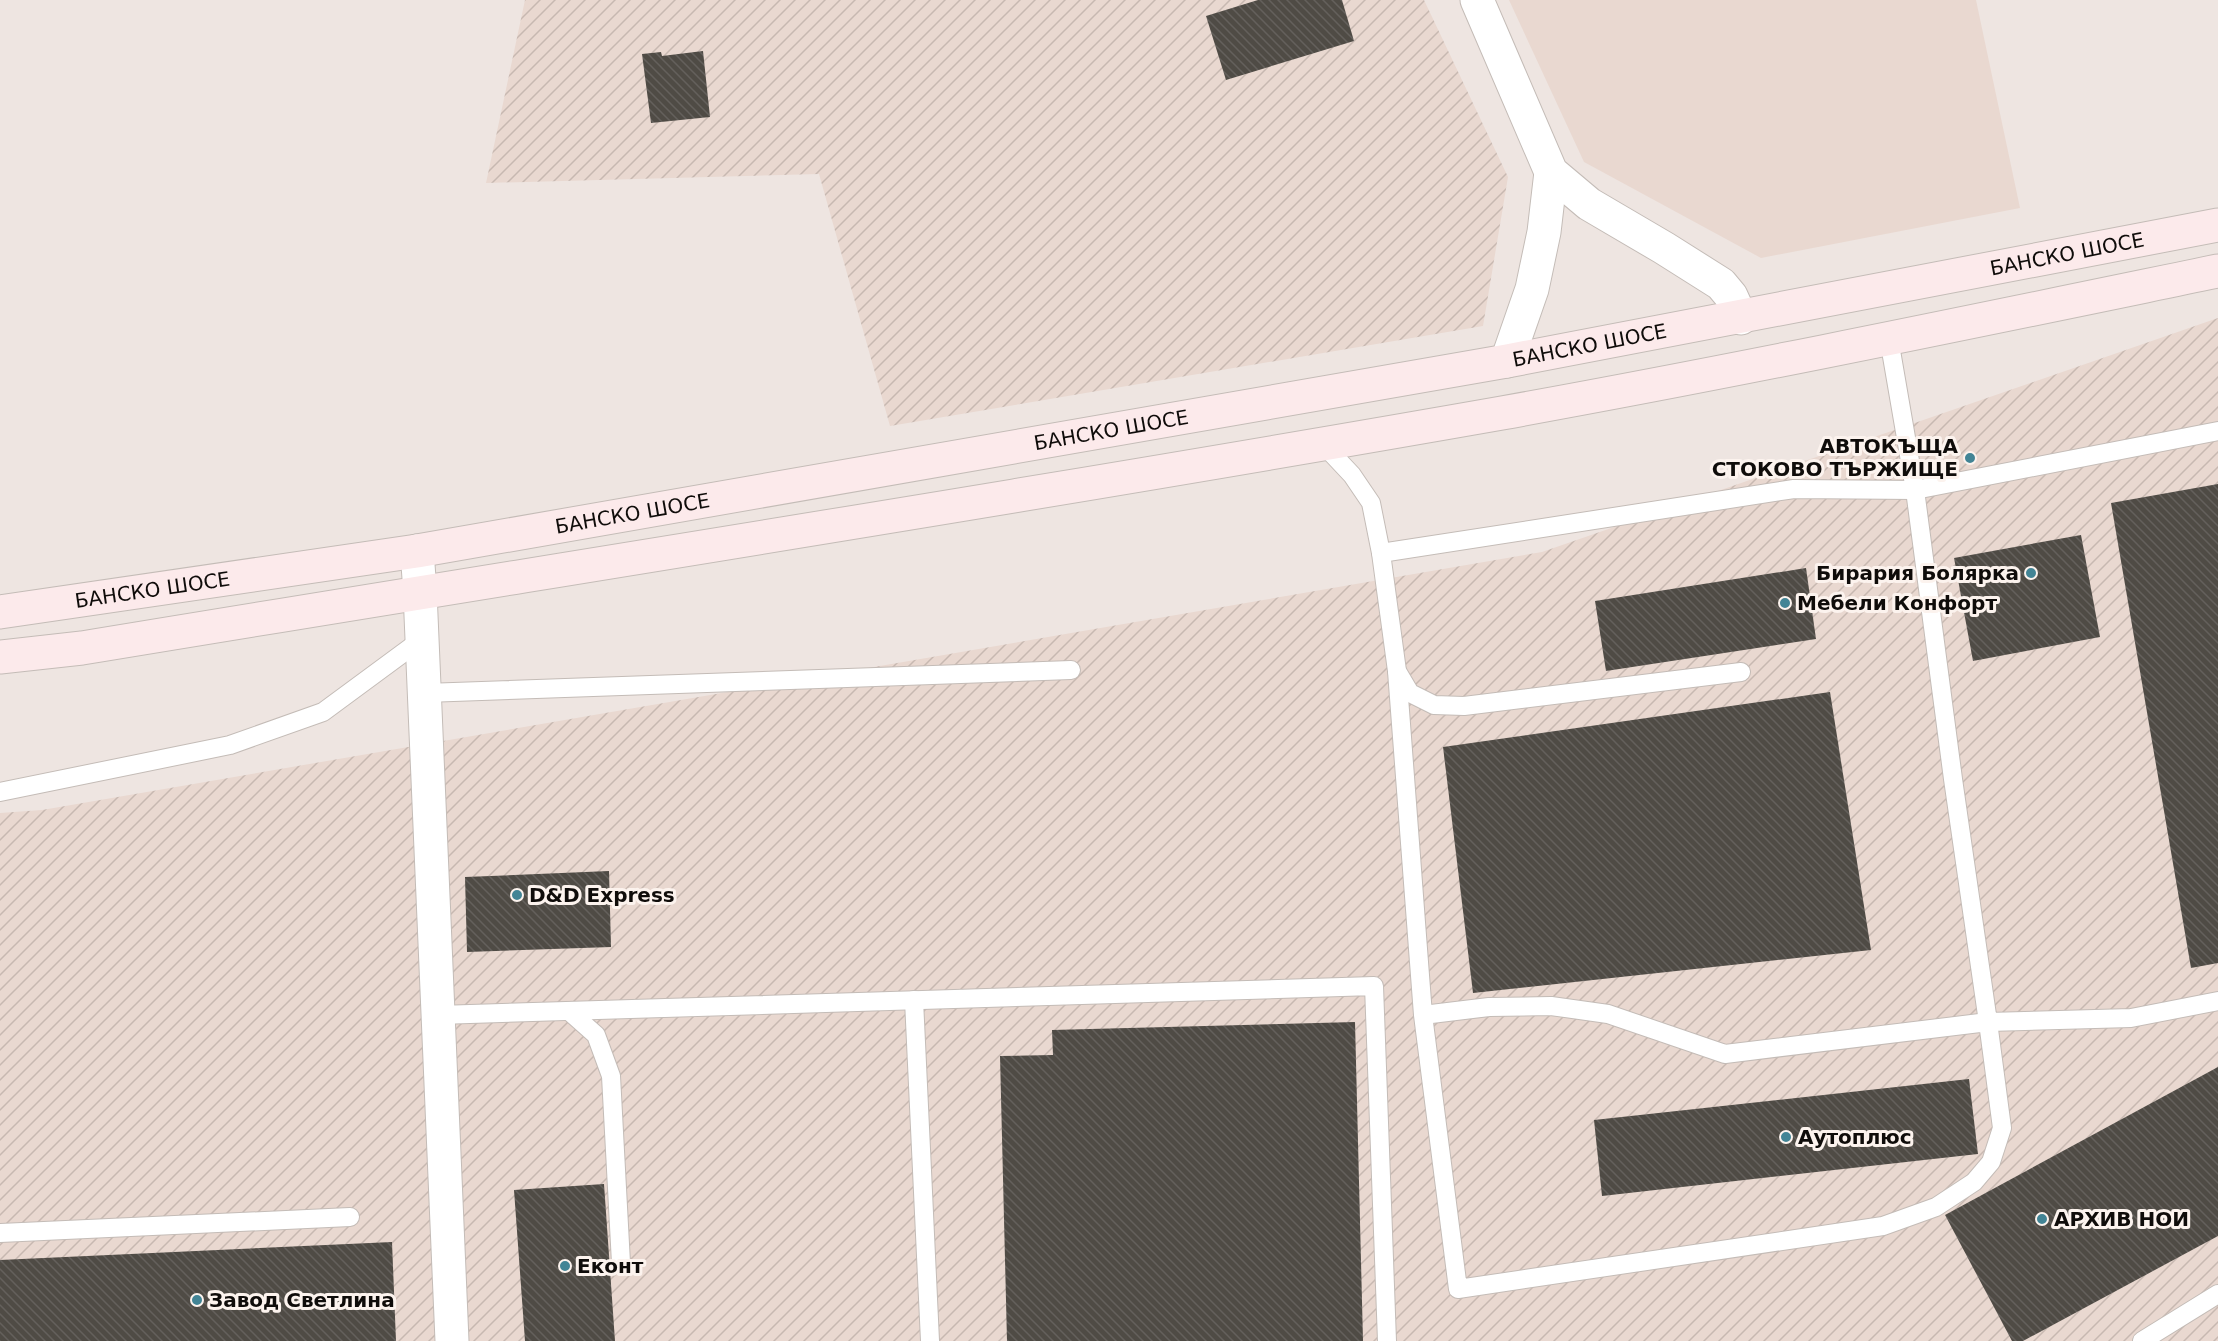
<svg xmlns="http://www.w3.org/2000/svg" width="2218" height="1341" font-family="'DejaVu Sans',sans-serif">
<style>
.built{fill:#e9d8d0}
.industrial{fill:url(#industrial-furrows)}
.building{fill:url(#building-back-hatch)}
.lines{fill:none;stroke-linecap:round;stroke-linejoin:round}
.lane-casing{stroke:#c4bcb7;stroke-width:20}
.street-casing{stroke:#c4bcb7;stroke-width:35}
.secondary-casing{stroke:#c4bcb7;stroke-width:35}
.lane{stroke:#fff;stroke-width:18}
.street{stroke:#fff;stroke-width:33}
.secondary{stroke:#fceaeb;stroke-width:33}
.poi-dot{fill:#428495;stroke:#fcf3ee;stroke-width:2}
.labels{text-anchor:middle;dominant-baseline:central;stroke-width:6;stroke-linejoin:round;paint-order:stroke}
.street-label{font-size:20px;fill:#0f0c0a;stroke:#fcf3ee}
.poi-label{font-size:20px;font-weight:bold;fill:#0f0c0a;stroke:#fcf3ee;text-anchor:start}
</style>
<defs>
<pattern id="industrial-furrows" width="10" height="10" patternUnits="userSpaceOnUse" patternTransform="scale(1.5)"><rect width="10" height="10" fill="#e9d8d0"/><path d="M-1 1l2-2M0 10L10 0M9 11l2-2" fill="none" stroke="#c7b8b1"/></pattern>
<pattern id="building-back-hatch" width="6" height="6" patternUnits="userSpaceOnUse" patternTransform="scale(1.5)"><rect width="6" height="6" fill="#4f4b45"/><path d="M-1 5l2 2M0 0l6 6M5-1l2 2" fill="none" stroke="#64605c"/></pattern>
</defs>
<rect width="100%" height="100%" fill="#eee5e1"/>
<path class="built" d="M 1509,0 L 1976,0 L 2020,208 L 1761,258 L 1584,162 Z"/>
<g class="industrial">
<path d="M 525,0 L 1424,0 L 1508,177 L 1483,326 L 890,426 L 819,174 L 486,183 Z"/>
<path d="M 2218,318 L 2218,1341 L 0,1341 L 0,813 L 42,810 L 1542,552 Z"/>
</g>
<g class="building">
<path d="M 1258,0 L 1342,0 L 1354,41 L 1226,80 L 1206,16 Z"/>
<path d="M 703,51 L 710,117 L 651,123 L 642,54 L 661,52 L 662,56 Z"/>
<path d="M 2218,484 L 2218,963 L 2191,968 L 2111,503 Z"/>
<path d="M 2081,535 L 2100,637 L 1973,661 L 1954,558 Z"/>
<path d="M 1806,568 L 1816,639 L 1606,671 L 1595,601 Z"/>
<path d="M 1830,692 L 1871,950 L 1473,993 L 1443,747 Z"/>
<path d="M 609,871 L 611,947 L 467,952 L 465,877 Z"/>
<path d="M 1355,1022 L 1363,1341 L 1007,1341 L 1000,1056 L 1053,1055 L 1052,1030 Z"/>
<path d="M 2218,1067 L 2218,1236 L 2023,1341 L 2012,1341 L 1945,1215 Z"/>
<path d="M 1969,1079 L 1978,1154 L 1602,1196 L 1594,1120 Z"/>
<path d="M 604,1184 L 615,1341 L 525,1341 L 514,1190 Z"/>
<path d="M 392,1242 L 396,1341 L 0,1341 L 0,1260 Z"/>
</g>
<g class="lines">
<g class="lane-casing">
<g id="lane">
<path d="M 1889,339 L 1915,490 L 1953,779 L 1988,1022 L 2131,1018 L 2218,1001"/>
<path d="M 1322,443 L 1352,475 L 1371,503 L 1381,553 L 1397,671 L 1410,693 L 1434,705 L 1464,706 L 1741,672"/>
<path d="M 1381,553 L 1794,489 L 1915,490 L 2218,431"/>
<path d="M 1397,671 L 1423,1015 L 1458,1289 L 1883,1226 L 1936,1207 L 1974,1182 L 1991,1162 L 2002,1128 L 1988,1022 L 1725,1054 L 1608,1014 L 1551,1006 L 1489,1007 L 1423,1015"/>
<path d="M 425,693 L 1071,670"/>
<path d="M 0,792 L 230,745 L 323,712 L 422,639"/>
<path d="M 914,1000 L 930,1341"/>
<path d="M 569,1011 L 596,1035 L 611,1076 L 621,1263"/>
<path d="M 438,1015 L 1374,986 L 1387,1341"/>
<path d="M 0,1233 L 350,1217"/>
<path d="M 2142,1341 L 2218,1294"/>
</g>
</g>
<g class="street-casing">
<g id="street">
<path d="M 1477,0 L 1551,172 L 1589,204 L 1664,248 L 1721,284 L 1731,296 L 1741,318"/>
<path d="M 1507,361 L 1532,289 L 1544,232 L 1551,172"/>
<path d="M 417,551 L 420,592 L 452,1341"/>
</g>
</g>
<g class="secondary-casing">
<g id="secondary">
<path id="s1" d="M 0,612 L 417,551 L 1507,361 L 2218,225"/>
<path d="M 0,657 L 82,648 C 555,570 1029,496 1502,413 C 1741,370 1980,320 2218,271"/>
</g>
</g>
<use href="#lane" class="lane"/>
<use href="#street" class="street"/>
<use href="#secondary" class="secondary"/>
</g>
<g class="poi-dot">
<circle cx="1970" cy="458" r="6"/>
<circle cx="2031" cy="573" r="6"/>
<circle cx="1785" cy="603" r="6"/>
<circle cx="517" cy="895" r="6"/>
<circle cx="1786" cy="1137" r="6"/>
<circle cx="2042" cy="1219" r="6"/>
<circle cx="565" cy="1266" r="6"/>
<circle cx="197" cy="1300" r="6"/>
</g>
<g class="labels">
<g class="street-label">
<text stroke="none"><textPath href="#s1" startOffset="2098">БАНСКО ШОСЕ</textPath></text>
<text stroke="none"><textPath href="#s1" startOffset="1612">БАНСКО ШОСЕ</textPath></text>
<text stroke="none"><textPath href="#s1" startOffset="1126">БАНСКО ШОСЕ</textPath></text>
<text stroke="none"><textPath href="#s1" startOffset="640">БАНСКО ШОСЕ</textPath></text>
<text stroke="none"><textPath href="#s1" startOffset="154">БАНСКО ШОСЕ</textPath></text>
</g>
<g class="poi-label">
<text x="1958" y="446" text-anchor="end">АВТОКЪЩА<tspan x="1958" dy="23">СТОКОВО ТЪРЖИЩЕ</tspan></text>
<text x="2019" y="573" text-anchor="end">Бирария Болярка</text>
<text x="1797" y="603">Мебели Конфорт</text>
<text x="529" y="895">D&amp;D Express</text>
<text x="1798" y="1137">Аутоплюс</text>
<text x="2054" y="1219">АРХИВ НОИ</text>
<text x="577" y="1266">Еконт</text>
<text x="209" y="1300">Завод Светлина</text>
</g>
</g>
</svg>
